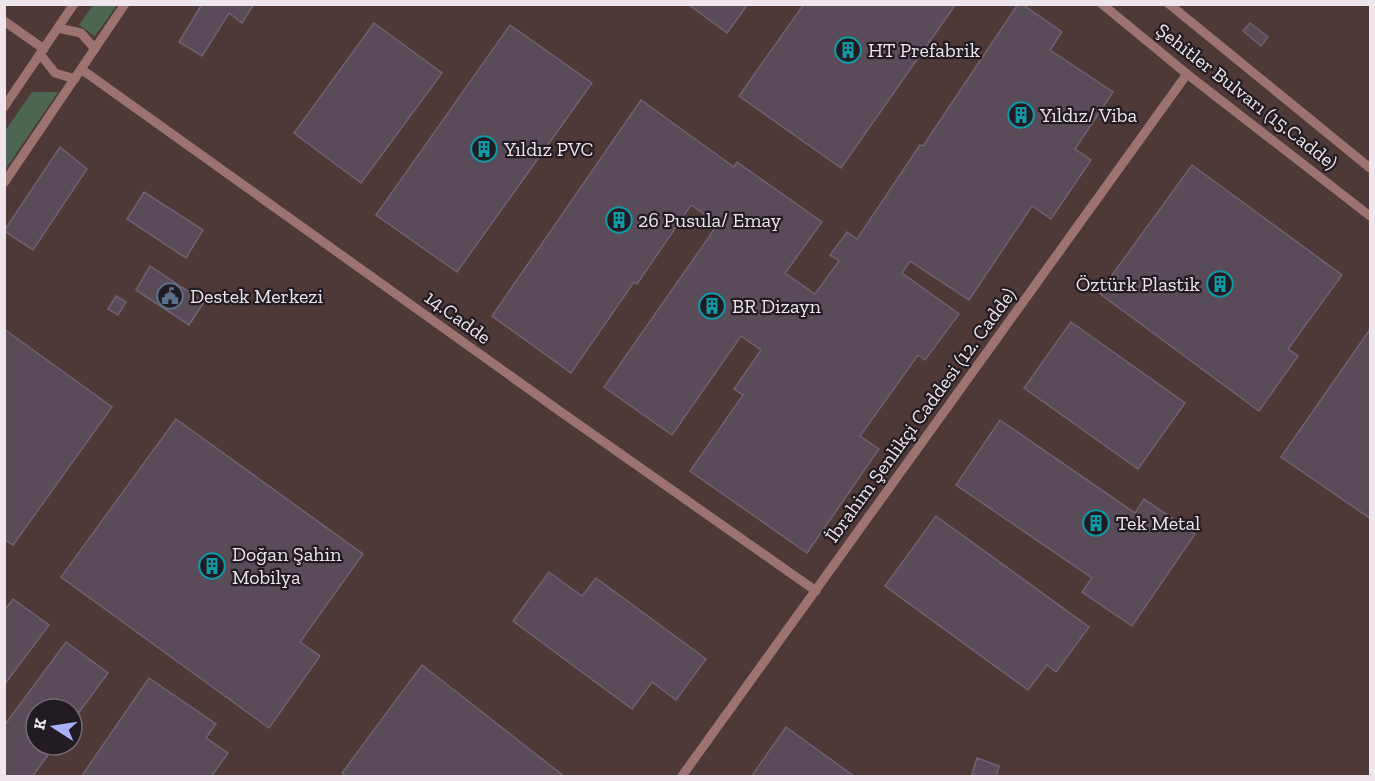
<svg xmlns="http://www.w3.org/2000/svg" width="1375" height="781" font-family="'Zilla Slab',serif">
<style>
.industrial{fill:#4e3937;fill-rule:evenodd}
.green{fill:#4d6652}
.building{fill:#5a4b59;stroke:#706270;stroke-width:1.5}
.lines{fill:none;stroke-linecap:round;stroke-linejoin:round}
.minor{stroke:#9c7371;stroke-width:9}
.labels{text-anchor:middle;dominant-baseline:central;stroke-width:4.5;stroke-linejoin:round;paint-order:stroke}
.poi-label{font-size:20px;fill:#eee5ed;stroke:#221c22;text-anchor:start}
.street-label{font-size:20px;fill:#eee5ed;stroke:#221c22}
</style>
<rect width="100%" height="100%" fill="#3f323f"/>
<path class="industrial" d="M 5,5 L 1370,5 L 1370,776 L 5,776 ZM 36,709 L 72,709 L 72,745 L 36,745 Z"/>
<g class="green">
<path d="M 93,5 L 117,5 L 95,36 L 79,25 Z"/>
<path d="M 32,92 L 58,92 L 5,170 L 5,131 Z"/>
</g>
<g class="building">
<path d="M 202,4 L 254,4 L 242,23 L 229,13 L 202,56 L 179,42 Z"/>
<path d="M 688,4 L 748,4 L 727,33 Z"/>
<path d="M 804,4 L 956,4 L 841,168 L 739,96 Z"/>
<path d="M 1018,4 L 1022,4 L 1062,32 L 1050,50 L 1113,92 L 1075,149 L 1091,160 L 1051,219 L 1032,206 L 969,300 L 910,261 L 902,273 L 959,314 L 925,360 L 918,355 L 860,436 L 879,449 L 807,553 L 690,471 L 743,395 L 734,389 L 761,350 L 741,336 L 672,435 L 604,387 L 718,224 L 691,205 L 637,284 L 634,282 L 571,373 L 492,316 L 641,100 L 734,167 L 737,162 L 822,222 L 785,273 L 815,294 L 839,261 L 830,255 L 847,232 L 857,239 L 920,145 L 923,146 Z"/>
<path d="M 374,23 L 442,73 L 361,183 L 294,133 Z"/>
<path d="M 1250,23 L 1268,37 L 1261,46 L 1243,31 Z"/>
<path d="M 510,25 L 592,83 L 457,272 L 376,215 Z"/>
<path d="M 60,147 L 87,169 L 33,250 L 4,231 Z"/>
<path d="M 1192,165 L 1342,275 L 1288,349 L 1298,356 L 1259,411 L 1099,293 Z"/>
<path d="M 144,192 L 203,230 L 186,258 L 127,219 Z"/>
<path d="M 150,266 L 204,302 L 189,325 L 136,290 Z"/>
<path d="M 116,296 L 126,302 L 118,315 L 108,309 Z"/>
<path d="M 1071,322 L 1185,403 L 1138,469 L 1024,388 Z"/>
<path d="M 1371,328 L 1371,519 L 1281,457 Z"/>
<path d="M 4,329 L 112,407 L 13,545 L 4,539 Z"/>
<path d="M 176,419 L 363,554 L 300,642 L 320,656 L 269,728 L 61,577 Z"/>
<path d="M 1000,420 L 1135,513 L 1144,499 L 1195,534 L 1132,626 L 1082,592 L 1092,578 L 956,485 Z"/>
<path d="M 936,516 L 1089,627 L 1056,672 L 1047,665 L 1028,690 L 885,586 Z"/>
<path d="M 549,572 L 582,596 L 596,578 L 706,659 L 676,700 L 652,682 L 632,709 L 513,621 Z"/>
<path d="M 13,599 L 49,625 L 4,685 L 4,611 Z"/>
<path d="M 66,642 L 108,673 L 72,722 L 72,709 L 36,709 L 36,745 L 55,745 L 32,777 L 4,777 L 4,726 Z"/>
<path d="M 422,665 L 565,777 L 347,777 L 342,773 Z"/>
<path d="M 149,678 L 216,724 L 206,738 L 228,753 L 211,777 L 81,777 Z"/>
<path d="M 786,727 L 855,777 L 751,777 Z"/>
<path d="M 977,758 L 999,766 L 996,777 L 978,777 L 972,774 Z"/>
</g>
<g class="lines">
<g class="minor">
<path d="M 1102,4 L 1187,74 L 1370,216"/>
<path d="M 1169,4 L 1370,168"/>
<path d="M 4,21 L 44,49"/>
<path d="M 58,28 L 81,33 L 95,49"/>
<path d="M 40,54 L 55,73 L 75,79"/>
<path d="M 81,69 L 561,412 L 816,591"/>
<path d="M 4,107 L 74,4"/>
<path d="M 4,183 L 125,4"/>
<path d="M 682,776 L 1187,74"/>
</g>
</g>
<defs>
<g id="building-ring" transform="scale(1.35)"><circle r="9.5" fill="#221c22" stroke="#0f9aa8" stroke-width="1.5"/><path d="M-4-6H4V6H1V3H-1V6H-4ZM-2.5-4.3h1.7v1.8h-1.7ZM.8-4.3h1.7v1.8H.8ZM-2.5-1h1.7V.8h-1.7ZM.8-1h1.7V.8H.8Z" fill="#0f9aa8"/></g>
<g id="civic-ring" transform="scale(1.35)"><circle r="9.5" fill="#221c22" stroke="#5c6f8a" stroke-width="1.5"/><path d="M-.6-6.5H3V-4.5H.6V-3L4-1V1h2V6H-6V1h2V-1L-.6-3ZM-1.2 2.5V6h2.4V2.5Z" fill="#5c6f8a"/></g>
</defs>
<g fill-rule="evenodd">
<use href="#building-ring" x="848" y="50"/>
<use href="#building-ring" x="1021" y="115"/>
<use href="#building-ring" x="484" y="149"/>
<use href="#building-ring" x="619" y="220"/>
<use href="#building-ring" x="1220" y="284"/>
<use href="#civic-ring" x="170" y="296"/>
<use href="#building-ring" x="712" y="306"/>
<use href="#building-ring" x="1096" y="523"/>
<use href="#building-ring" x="212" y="566"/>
</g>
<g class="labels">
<g class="poi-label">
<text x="868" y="50">HT Prefabrik</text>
<text x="1040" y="115">Yıldız/ Viba</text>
<text x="504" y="149">Yıldız PVC</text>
<text x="638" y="220">26 Pusula/ Emay</text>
<text x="1200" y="284" text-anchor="end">Öztürk Plastik</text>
<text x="190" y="296">Destek Merkezi</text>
<text x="732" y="306">BR Dizayn</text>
<text x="1116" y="523">Tek Metal</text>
<text x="232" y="554">Doğan Şahin<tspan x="232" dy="23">Mobilya</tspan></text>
</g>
<g class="street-label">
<text transform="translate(1247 96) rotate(38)">Şehitler Bulvarı (15.Cadde)</text>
<text transform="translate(458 317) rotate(36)">14.Cadde</text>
<text transform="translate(920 415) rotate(-54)">İbrahim Şenlikçi Caddesi (12. Cadde)</text>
</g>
</g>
<rect width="1375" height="781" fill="none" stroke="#eee5ed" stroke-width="12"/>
<g transform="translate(54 727) rotate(282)"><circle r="28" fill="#221c22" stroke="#746c73" stroke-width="1.5"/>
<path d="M0-4.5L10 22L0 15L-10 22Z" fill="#a7b1fc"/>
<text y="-9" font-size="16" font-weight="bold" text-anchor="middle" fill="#eee5ed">K</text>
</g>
</svg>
